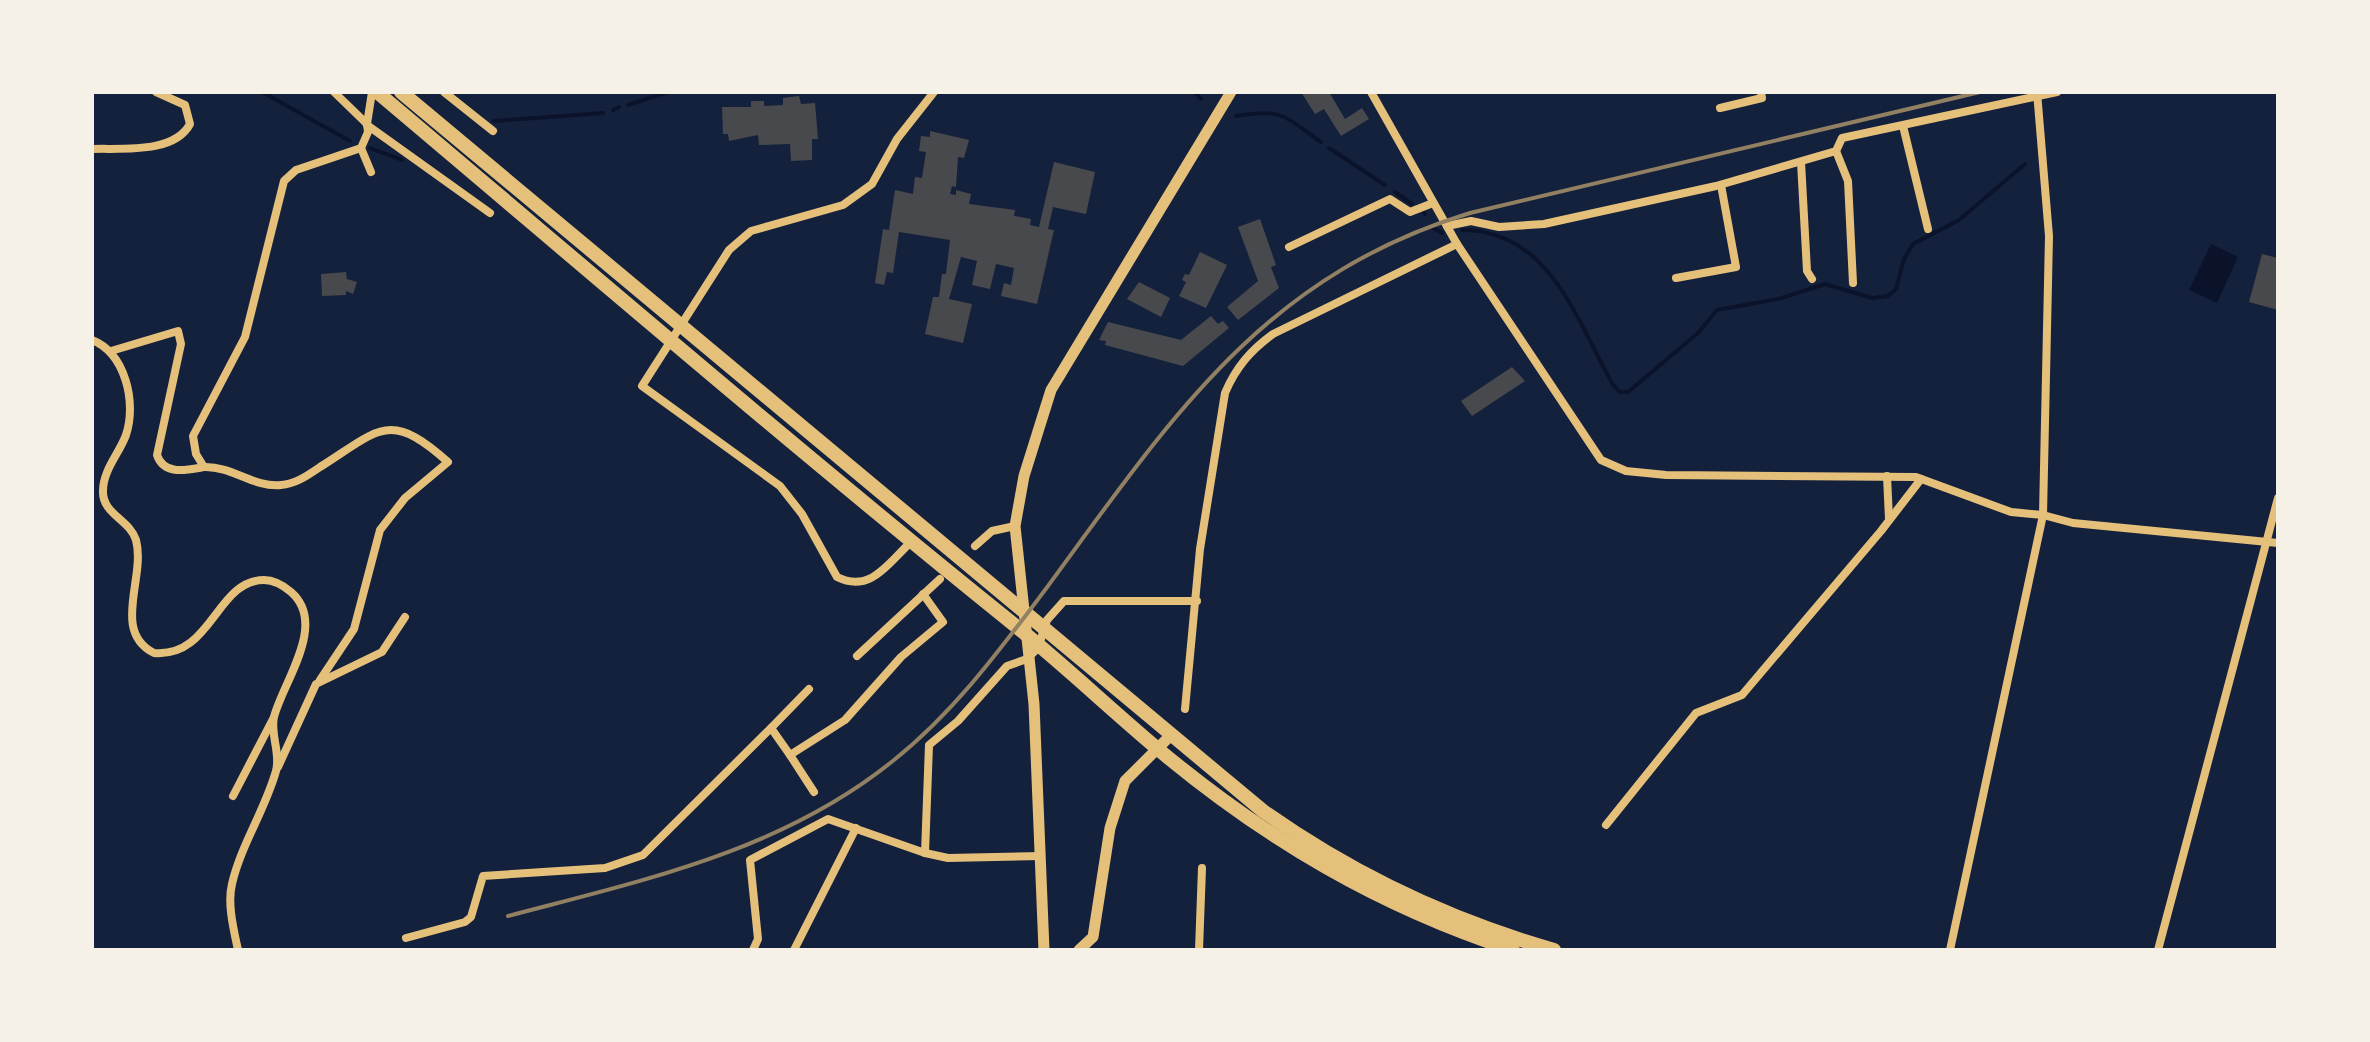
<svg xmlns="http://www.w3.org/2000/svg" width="2370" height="1042" font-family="Mulish,sans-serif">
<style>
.water{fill:#0b132b}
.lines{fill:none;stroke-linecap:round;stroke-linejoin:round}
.stream{stroke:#0b132b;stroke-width:4}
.building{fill:#48494c}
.minor{stroke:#e5c07b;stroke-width:8}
.tertiary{stroke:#e5c07b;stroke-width:11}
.trunk{stroke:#e5c07b;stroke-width:14}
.rail{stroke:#918062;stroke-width:4}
</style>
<rect width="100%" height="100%" fill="#14213d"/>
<path class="water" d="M 2211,244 L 2238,257 L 2217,303 L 2189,290 Z"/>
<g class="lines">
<g class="stream">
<path d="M 262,92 L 350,141"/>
<path d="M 1195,92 L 1201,99"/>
<path d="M 628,105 L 668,92"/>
<path d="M 613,110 L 619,107"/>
<path d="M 1236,116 C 1283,108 1284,116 1321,142"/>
<path d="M 494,121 L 603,113"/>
<path d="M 370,148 L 402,160"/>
<path d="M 1329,148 L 1385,185"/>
<path d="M 1395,192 L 1412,204"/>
<path d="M 1424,213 L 1425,214"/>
<path d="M 1433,228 L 1442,233"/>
<path d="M 1462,230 C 1550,230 1577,321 1613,385 L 1620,392 L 1628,392 L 1698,333 L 1717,310 L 1778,299 L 1825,284 L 1872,298 L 1888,296 L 1896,289 L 1904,259 L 1913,244 L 1959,220 L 2025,164"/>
</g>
</g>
<g class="building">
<path d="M 1301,92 L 1329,92 L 1345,119 L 1362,108 L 1369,119 L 1341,136 L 1324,109 L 1315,114 Z"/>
<path d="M 799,96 L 801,104 L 815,103 L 818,139 L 812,139 L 812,160 L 791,161 L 790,144 L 759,145 L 758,135 L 729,141 L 728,134 L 723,134 L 722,107 L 751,107 L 751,101 L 764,101 L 764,106 L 783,105 L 783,98 Z"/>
<path d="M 930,131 L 969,140 L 964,158 L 958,157 L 956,187 L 952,186 L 950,194 L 956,195 L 956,190 L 971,194 L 969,204 L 1015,210 L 1014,216 L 1031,219 L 1030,225 L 1039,227 L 1054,162 L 1095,172 L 1086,214 L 1053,207 L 1048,229 L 1054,230 L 1037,304 L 1001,296 L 1004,283 L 1011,285 L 1014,268 L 996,264 L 990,289 L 972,285 L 977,261 L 961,257 L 949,299 L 972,304 L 963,343 L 925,334 L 933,297 L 939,297 L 942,274 L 946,274 L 950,240 L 899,232 L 893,273 L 887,272 L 884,285 L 875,283 L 883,229 L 889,230 L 895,190 L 913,194 L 915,177 L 922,178 L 926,152 L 919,151 L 921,136 L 930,137 Z"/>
<path d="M 1260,219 L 1276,265 L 1271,267 L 1279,288 L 1238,320 L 1227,307 L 1258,281 L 1238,227 Z"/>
<path d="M 1200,252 L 1227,265 L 1206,308 L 1179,296 L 1186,282 L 1182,280 L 1185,274 L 1189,275 Z"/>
<path d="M 2262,254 L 2278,258 L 2278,310 L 2249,302 Z"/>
<path d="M 346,272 L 347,279 L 357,282 L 353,294 L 346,291 L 346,295 L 322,296 L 321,274 Z"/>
<path d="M 1139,282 L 1170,298 L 1161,317 L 1127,299 Z"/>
<path d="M 1211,316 L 1218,324 L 1223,321 L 1229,328 L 1183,366 L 1105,345 L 1106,341 L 1099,340 L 1108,322 L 1181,340 Z"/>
<path d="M 1512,367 L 1525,381 L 1472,416 L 1461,401 Z"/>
</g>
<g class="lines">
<g class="minor">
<path d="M 334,92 L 367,124 L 372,92"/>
<path d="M 444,92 L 493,131"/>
<path d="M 1371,92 L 1457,244 L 1601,460 L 1626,471 L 1666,475 L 1916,477 L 2011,512 L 2043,515 L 2073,523 L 2278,543"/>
<path d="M 1720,108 L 1762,98 L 1761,92"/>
<path d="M 367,125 L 490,213"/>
<path d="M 1903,126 L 1928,229"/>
<path d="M 361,148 L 371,172"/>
<path d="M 92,149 C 122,148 174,154 190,124 L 185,105 L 156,92"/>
<path d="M 1836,151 L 1848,181 L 1853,283"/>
<path d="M 1801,162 L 1807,271 L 1812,279"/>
<path d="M 1447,226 L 1471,221 L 1499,227 L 1544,224 L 1716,186 L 1836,151 L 1842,138 L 2057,92"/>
<path d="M 1289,247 L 1390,199 L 1410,212 L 1433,203"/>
<path d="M 1676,278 L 1736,267 L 1721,185"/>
<path d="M 92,340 C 125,353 137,402 126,435 C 119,454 103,470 103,491 C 102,514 130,520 136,540 C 146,578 111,631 154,653 C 212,658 216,580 264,580 C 274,580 284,586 291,592 C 328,624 283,682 274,717 C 270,734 281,754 276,771 C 265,810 241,845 232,884 C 227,904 234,931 238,950"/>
<path d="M 111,351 L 178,331 L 181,344 L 157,455 C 164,476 187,470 204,467 L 196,454 L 193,436 L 245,337 L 284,181 L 296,170 L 361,148 L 368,132 L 367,124"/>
<path d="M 204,467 C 232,466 254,488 281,485 C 296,484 308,475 320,467 C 379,430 389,409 448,462 L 405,498 L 380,530 L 354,629 L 320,680"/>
<path d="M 1887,476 L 1889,519"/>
<path d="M 912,541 C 889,562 871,594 837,577 L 802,514 L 780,486 L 642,386 L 729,250 L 751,231 L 843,205 L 872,184 L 897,139 L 934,92"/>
<path d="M 975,546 L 992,531 L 1015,526"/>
<path d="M 857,656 L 940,579"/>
<path d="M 1185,709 L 1200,549 L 1225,393 C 1236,367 1251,350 1273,334 L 1457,244"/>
<path d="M 790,755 L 771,728 L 809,689"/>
<path d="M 278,767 L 316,684 L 382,652 L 405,617"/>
<path d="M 814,792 L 790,755 L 845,720 L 901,657 L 943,622 L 923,594"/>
<path d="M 233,796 L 273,719"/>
<path d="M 1606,825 L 1696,713 L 1742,695 L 1881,531 L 1921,479"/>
<path d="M 925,853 L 948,858 L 1041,856"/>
<path d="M 406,938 L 465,922 L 471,917 L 483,876 L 605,868 L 643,855 L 771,728"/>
<path d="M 753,950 L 758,939 L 750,860 L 828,819 L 925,853 L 929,745 L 958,721 L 1007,666 L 1027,659 L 1038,648 L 1047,620 L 1064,601 L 1197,601"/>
<path d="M 794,950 L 856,828"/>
<path d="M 1199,950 L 1202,868"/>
<path d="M 1950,950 L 2043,515 L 2049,236 L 2037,92"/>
<path d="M 2158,950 L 2278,498"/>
</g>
<g class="tertiary">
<path d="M 1044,950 L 1034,704 L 1015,526 L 1024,476 L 1051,390 L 1231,92"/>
<path d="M 1079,950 L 1093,937 L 1110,828 L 1125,781 L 1170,736"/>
</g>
<g class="trunk">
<path d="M 377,92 C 588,270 797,450 1012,623 C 1062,663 1109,708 1159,750 C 1267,840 1379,906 1513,950"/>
<path d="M 401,92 L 1263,811 C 1352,874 1449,920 1554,950"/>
</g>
<path class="rail" d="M 508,916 C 644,880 782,851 894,760 C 954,712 999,651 1045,590 C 1168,423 1260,277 1470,213 L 1980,92"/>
</g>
<rect width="2370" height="1042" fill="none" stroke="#f6f1e7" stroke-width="188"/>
</svg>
